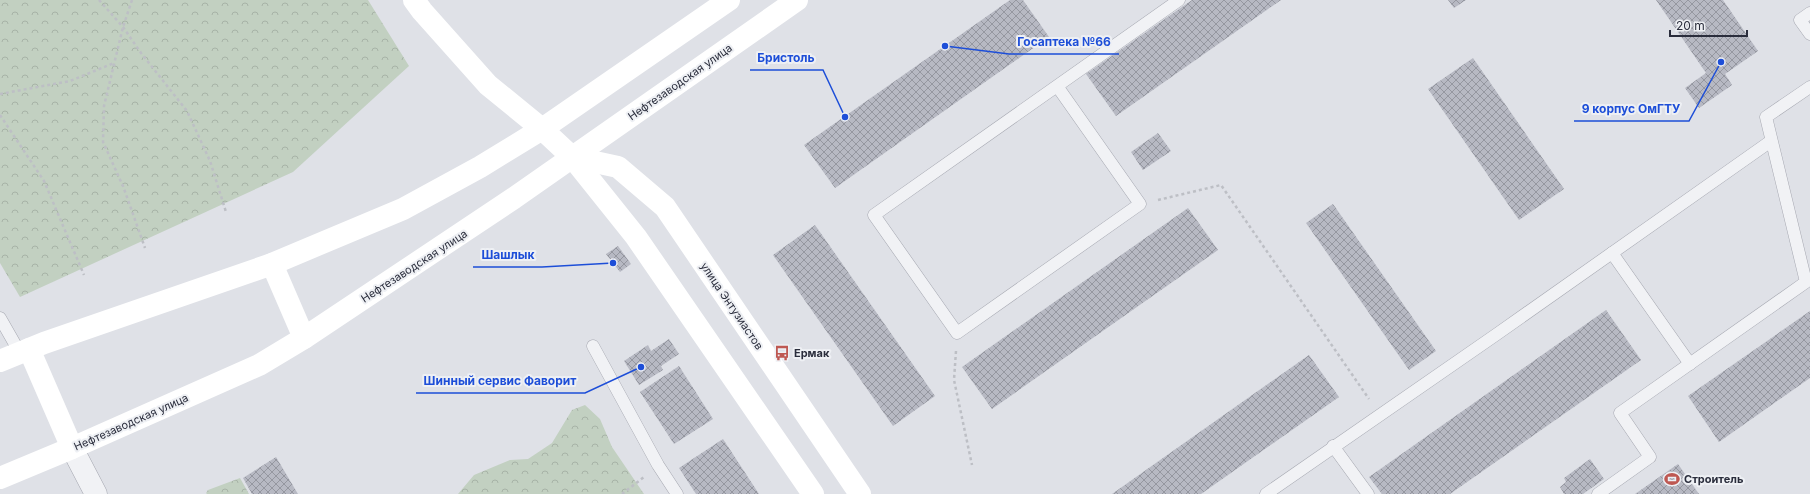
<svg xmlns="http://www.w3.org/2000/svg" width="1810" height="494" font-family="Inter,sans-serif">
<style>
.forest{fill:url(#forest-crowns)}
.building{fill:url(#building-cross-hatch)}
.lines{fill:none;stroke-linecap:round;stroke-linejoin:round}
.lane-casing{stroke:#a5a7b0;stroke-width:13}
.street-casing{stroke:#a5a7b0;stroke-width:23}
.path{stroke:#bdbfc5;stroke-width:2.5;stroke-dasharray:3 3;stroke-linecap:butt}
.lane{stroke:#f1f2f5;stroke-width:12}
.street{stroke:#f1f2f5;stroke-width:22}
.secondary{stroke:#fff;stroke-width:22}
.labels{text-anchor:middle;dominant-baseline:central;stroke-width:4;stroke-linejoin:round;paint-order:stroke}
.street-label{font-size:11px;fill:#2a2d3c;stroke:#eef0f4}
.poi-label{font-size:11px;font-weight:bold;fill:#2a2d3c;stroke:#eef0f4;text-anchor:start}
.leader{fill:none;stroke:#1d4ed8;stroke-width:1.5}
.callout-dot{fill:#1d4ed8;stroke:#eef0f4;stroke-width:1.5}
.callout-label{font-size:12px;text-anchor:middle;font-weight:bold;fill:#1d4ed8;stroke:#eef0f4;stroke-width:4;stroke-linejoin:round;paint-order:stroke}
</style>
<defs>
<pattern id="forest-crowns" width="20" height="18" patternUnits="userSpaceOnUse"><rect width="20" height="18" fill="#c2d0c1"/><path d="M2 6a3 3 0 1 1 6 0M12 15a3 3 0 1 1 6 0" fill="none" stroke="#a7b3a7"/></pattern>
<pattern id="building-cross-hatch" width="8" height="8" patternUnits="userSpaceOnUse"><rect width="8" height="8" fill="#b7b9c3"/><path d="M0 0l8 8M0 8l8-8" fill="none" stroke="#9597a0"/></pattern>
</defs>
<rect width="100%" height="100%" fill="#dfe1e7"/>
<g class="forest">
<path d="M 0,0 L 368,0 L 409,66 L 293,172 L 20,297 L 0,263 Z"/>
<path d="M 585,405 L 600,419 L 612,447 L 644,494 L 458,494 L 474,475 L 510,460 L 528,459 L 552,443 L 572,410 Z"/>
<path d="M 240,478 L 249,494 L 207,494 L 206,493 L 208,490 Z"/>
</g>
<g class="building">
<path d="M 1010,0 L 1023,0 L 1049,37 L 835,188 L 804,145 Z"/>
<path d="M 1192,0 L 1281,0 L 1116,116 L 1086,74 Z"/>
<path d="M 1448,0 L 1466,0 L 1454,8 Z"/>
<path d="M 1656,0 L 1723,0 L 1758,51 L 1725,74 L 1732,85 L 1699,108 L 1685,88 L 1706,73 Z"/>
<path d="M 1473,58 L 1564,189 L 1519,220 L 1428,89 Z"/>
<path d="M 1158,133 L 1171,151 L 1143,170 L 1131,152 Z"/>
<path d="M 1333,204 L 1436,351 L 1409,370 L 1306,223 Z"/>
<path d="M 1188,208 L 1218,250 L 992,409 L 962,367 Z"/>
<path d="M 815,225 L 935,396 L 893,426 L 773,255 Z"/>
<path d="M 618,246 L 631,264 L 620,272 L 606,254 Z"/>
<path d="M 1606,310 L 1641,360 L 1450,494 L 1382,494 L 1369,477 Z"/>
<path d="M 1810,311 L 1810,378 L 1719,442 L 1688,396 Z"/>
<path d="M 669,339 L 679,354 L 661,366 L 663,370 L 639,385 L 624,361 L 648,345 L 651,351 Z"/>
<path d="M 1309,355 L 1339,397 L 1201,494 L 1112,494 Z"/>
<path d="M 679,366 L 713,419 L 674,444 L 640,392 Z"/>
<path d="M 723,439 L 759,494 L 696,494 L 679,468 Z"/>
<path d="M 276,457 L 298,494 L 252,494 L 243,478 Z"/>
<path d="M 1590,459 L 1604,479 L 1583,494 L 1564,494 L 1560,487 L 1566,482 L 1564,478 Z"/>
<path d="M 1678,464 L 1699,494 L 1635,494 Z"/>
</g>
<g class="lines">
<g class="lane-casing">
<g id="lane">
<path d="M 1810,13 L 1800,20 L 1810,34"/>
<path d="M 1057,86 L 1140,204 L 957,333 L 874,215 L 1179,0"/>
<path d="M 1612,253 L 1690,364"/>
<path d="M 0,318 L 20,353"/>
<path d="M 593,346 L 658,465 L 677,494"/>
<path d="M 1333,446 L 1368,494"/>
<path d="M 1266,494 L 1497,334 L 1771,141"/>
<path d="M 1598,494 L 1650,457 L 1620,413 L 1806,282 L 1766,117 L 1810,87"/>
</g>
</g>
<g class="street-casing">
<path id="street" d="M 72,448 L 96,494"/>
</g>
<g class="path">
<path d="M 99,0 L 123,27 L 141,53 L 187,111 L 210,161 L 226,212"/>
<path d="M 132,0 L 123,27 L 104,106 L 103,142 L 123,186 L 145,248"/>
<path d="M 0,94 L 70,81 L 114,63"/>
<path d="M 0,115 L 44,181 L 84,275"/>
<path d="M 1158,200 L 1221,185 L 1369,399"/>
<path d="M 956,351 L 954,380 L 972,465"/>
<path d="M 622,494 L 644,477"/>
</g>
<use href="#lane" class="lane"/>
<use href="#street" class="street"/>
<g class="secondary">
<path d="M 414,0 L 422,11 L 488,85 L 542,129 L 572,157 L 636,237 L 813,494"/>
<path d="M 572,157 L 618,167 L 665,207 L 860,494"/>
<path d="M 272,264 L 304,338"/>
<path d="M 29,349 L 72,448"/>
<path d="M 0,361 L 44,343 L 272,264 L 403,209 L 480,167 L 542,129 L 729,0"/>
<path d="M 0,478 L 72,448 L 259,365 L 304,338 L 514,198 L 797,0"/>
</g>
</g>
<defs>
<g id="bus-bare" transform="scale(1.2)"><path d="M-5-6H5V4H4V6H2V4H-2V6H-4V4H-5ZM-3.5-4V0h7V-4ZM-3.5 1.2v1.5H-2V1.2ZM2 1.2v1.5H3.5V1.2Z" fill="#be5852" stroke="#eef0f4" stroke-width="2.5" paint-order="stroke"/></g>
<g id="stadium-bare" transform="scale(1.2)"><path d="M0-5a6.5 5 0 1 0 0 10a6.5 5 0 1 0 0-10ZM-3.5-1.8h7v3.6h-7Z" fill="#be5852" stroke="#eef0f4" stroke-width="2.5" paint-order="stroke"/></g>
</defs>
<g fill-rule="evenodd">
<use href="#bus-bare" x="782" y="353"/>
<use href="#stadium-bare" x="1672" y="479"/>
</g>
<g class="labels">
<g class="street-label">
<text transform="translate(680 82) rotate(-35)">Нефтезаводская улица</text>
<text transform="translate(414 266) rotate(-33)">Нефтезаводская улица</text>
<text transform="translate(732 306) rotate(56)">улица Энтузиастов</text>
<text transform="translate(131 422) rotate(-24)">Нефтезаводская улица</text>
</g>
<g class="poi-label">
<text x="794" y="353">Ермак</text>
<text x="1684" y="479">Строитель</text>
</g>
</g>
<path class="leader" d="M945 46L1009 54H1119M845 117L823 70H750M1721 62L1689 121H1574M613 263L542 267H473M641 367L585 393H416"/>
<g class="callout-dot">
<circle cx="945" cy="46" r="4"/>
<circle cx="845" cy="117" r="4"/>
<circle cx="1721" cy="62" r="4"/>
<circle cx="613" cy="263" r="4"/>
<circle cx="641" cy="367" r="4"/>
</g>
<g class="callout-label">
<text x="1064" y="46">Госаптека №66</text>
<text x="786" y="62">Бристоль</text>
<text x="1631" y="113">9 корпус ОмГТУ</text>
<text x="508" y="259">Шашлык</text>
<text x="500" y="385">Шинный сервис Фаворит</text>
</g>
<path d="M1670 30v6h77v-6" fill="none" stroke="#2a2d3c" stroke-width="2"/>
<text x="1676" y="30" font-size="12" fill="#2a2d3c" stroke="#eef0f4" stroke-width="3" paint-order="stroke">20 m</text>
</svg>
